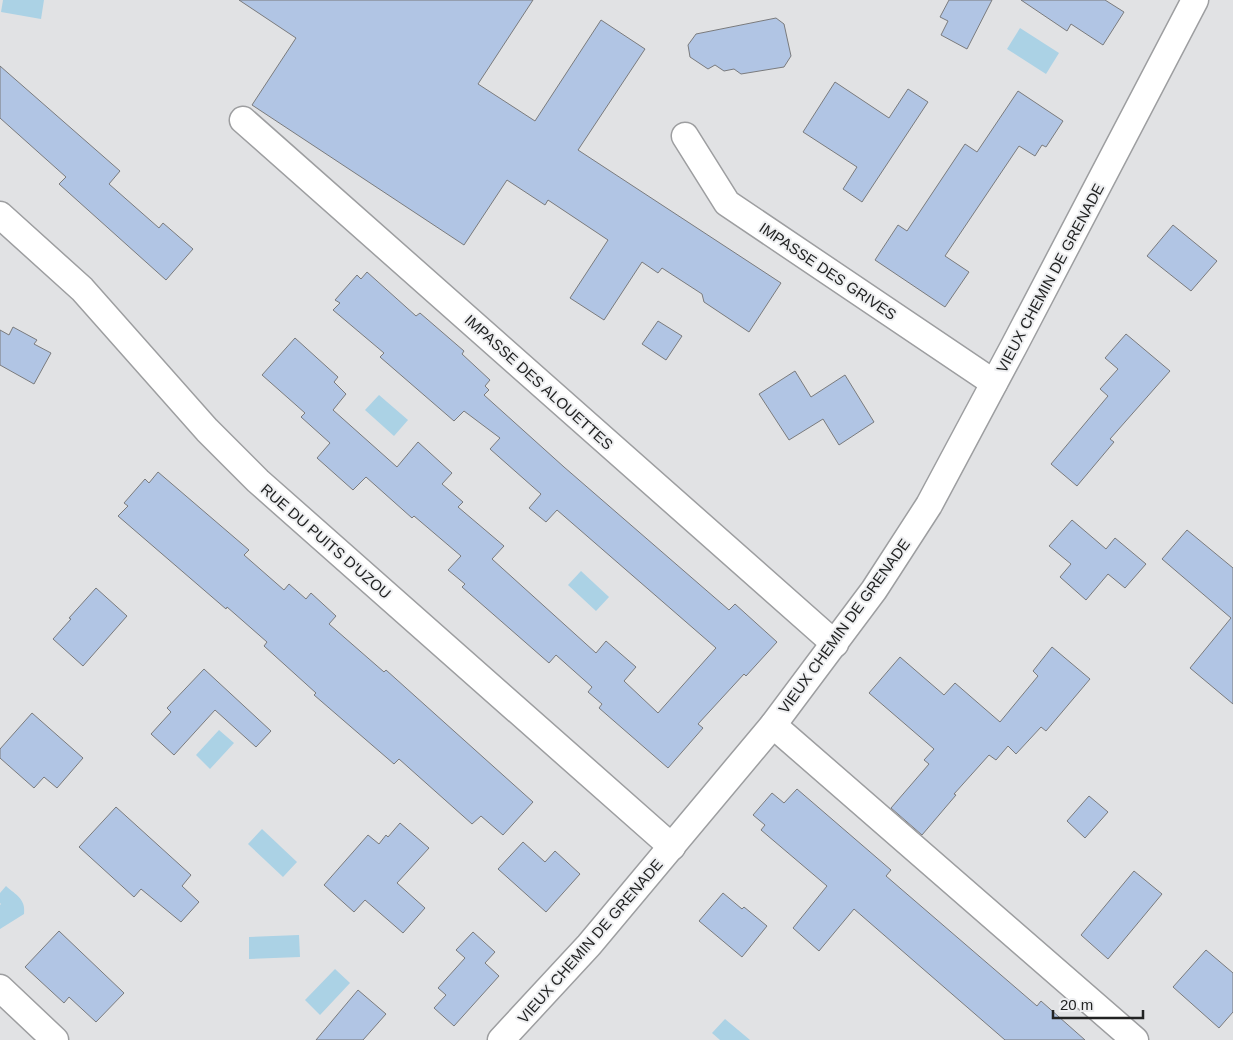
<svg xmlns="http://www.w3.org/2000/svg" width="1233" height="1040" font-family="Helvetica,sans-serif">
<style>
.water{fill:#abd2e5}
.building{fill:#b1c5e4;stroke:#7a7b7d}
.lines{fill:none;stroke-linecap:round;stroke-linejoin:round}
.minor-casing{stroke:#9d9ea0;stroke-width:29}
.minor{stroke:#fff;stroke-width:26}
.labels{text-anchor:middle;dominant-baseline:central;stroke-width:4;stroke-linejoin:round;paint-order:stroke}
.street-label{font-size:15px;fill:#222323;stroke:#eeeff1}
</style>
<rect width="100%" height="100%" fill="#e1e2e4"/>
<g class="water">
<path d="M 3,0 L 44,0 L 41,19 L 1,12 Z"/>
<path d="M 1020,28 L 1059,53 L 1046,74 L 1007,49 Z"/>
<path d="M 379,395 L 408,420 L 394,436 L 365,410 Z"/>
<path d="M 581,571 L 609,597 L 596,611 L 568,585 Z"/>
<path d="M 219,730 L 234,743 L 210,769 L 196,755 Z"/>
<path d="M 262,829 L 297,862 L 283,877 L 248,844 Z"/>
<path d="M 6,886 C 16,895 26,899 24,914 L 0,929 L 0,905 L 1,904 L 0,903 L 0,893 Z"/>
<path d="M 299,935 L 300,957 L 249,959 L 249,937 Z"/>
<path d="M 335,969 L 350,983 L 320,1015 L 305,1000 Z"/>
<path d="M 725,1019 L 750,1040 L 720,1040 L 712,1033 Z"/>
</g>
<g class="building">
<path d="M 239,0 L 533,0 L 478,84 L 535,121 L 601,20 L 645,49 L 578,150 L 781,283 L 749,332 L 704,302 L 702,294 L 662,268 L 658,273 L 642,262 L 604,320 L 570,298 L 608,240 L 548,200 L 545,205 L 507,180 L 464,245 L 252,105 L 296,38 Z"/>
<path d="M 949,0 L 992,0 L 967,49 L 941,35 L 948,21 L 940,17 Z"/>
<path d="M 1021,0 L 1105,0 L 1124,12 L 1103,45 L 1071,24 L 1067,31 Z"/>
<path d="M 776,18 L 784,24 L 791,56 L 784,67 L 741,74 L 734,69 L 724,71 L 715,65 L 708,69 L 690,57 L 688,45 L 696,34 Z"/>
<path d="M 0,66 L 120,171 L 109,184 L 159,228 L 163,223 L 193,249 L 166,280 L 59,184 L 66,177 L 0,118 Z"/>
<path d="M 835,82 L 889,118 L 908,89 L 928,102 L 862,202 L 843,189 L 857,167 L 803,132 Z"/>
<path d="M 1018,91 L 1063,121 L 1046,147 L 1042,145 L 1035,156 L 1019,146 L 945,256 L 969,272 L 945,307 L 875,260 L 898,225 L 907,231 L 965,144 L 977,152 Z"/>
<path d="M 1173,225 L 1217,261 L 1191,291 L 1147,256 Z"/>
<path d="M 367,272 L 416,316 L 420,313 L 464,351 L 462,354 L 490,380 L 485,386 L 489,390 L 484,395 L 564,467 L 729,610 L 735,604 L 777,642 L 746,676 L 744,674 L 698,724 L 703,728 L 668,768 L 599,708 L 602,704 L 588,692 L 592,687 L 556,655 L 549,663 L 462,587 L 465,584 L 448,570 L 461,556 L 414,516 L 412,518 L 366,477 L 353,490 L 317,458 L 330,443 L 301,417 L 305,413 L 262,375 L 295,338 L 338,377 L 334,382 L 346,394 L 333,410 L 397,467 L 418,442 L 452,473 L 442,484 L 463,502 L 458,507 L 504,546 L 492,559 L 596,653 L 606,641 L 636,667 L 624,681 L 658,713 L 716,648 L 557,510 L 546,522 L 529,508 L 541,494 L 490,449 L 500,438 L 464,411 L 454,421 L 380,357 L 384,353 L 333,310 L 340,303 L 335,300 L 357,275 L 361,279 Z"/>
<path d="M 658,321 L 682,336 L 666,360 L 642,344 Z"/>
<path d="M 13,327 L 37,340 L 34,344 L 51,353 L 34,384 L 0,365 L 0,330 L 9,335 Z"/>
<path d="M 1126,334 L 1170,371 L 1110,439 L 1114,442 L 1077,486 L 1051,464 L 1108,396 L 1100,389 L 1118,369 L 1105,358 Z"/>
<path d="M 795,371 L 811,397 L 845,375 L 874,422 L 839,445 L 823,419 L 789,440 L 759,394 Z"/>
<path d="M 158,472 L 249,550 L 244,555 L 284,590 L 289,584 L 306,599 L 311,593 L 336,616 L 329,624 L 384,672 L 386,670 L 533,802 L 503,835 L 481,816 L 472,824 L 399,759 L 394,764 L 314,695 L 316,693 L 264,646 L 267,642 L 227,607 L 226,609 L 118,516 L 128,506 L 124,503 L 145,479 L 149,483 Z"/>
<path d="M 1072,520 L 1106,549 L 1115,538 L 1146,564 L 1125,588 L 1108,574 L 1086,600 L 1060,577 L 1071,564 L 1049,546 Z"/>
<path d="M 1187,530 L 1233,568 L 1233,704 L 1190,668 L 1231,618 L 1162,559 Z"/>
<path d="M 96,588 L 127,616 L 83,666 L 53,639 L 71,619 L 69,618 Z"/>
<path d="M 1052,647 L 1090,679 L 1046,731 L 1041,727 L 1016,754 L 1008,746 L 996,760 L 989,755 L 954,794 L 956,795 L 922,835 L 891,808 L 929,764 L 924,760 L 934,749 L 869,693 L 900,657 L 944,695 L 955,683 L 1000,722 L 1038,676 L 1033,671 Z"/>
<path d="M 204,669 L 271,731 L 256,747 L 215,710 L 174,755 L 151,734 L 171,712 L 167,708 Z"/>
<path d="M 32,713 L 83,758 L 57,788 L 44,777 L 34,788 L 0,758 L 0,749 Z"/>
<path d="M 797,789 L 891,870 L 886,876 L 1037,1006 L 1041,1001 L 1085,1040 L 1005,1040 L 854,909 L 819,951 L 793,928 L 827,886 L 761,830 L 765,825 L 753,815 L 772,793 L 784,803 Z"/>
<path d="M 1089,796 L 1108,812 L 1085,838 L 1067,821 Z"/>
<path d="M 116,807 L 191,875 L 182,886 L 199,902 L 181,922 L 141,889 L 134,897 L 79,847 Z"/>
<path d="M 400,823 L 429,848 L 397,883 L 425,908 L 403,933 L 365,900 L 354,912 L 324,885 L 368,835 L 379,844 L 386,835 L 388,837 Z"/>
<path d="M 523,842 L 545,862 L 555,851 L 580,874 L 546,912 L 498,869 Z"/>
<path d="M 1134,871 L 1162,894 L 1108,959 L 1081,935 Z"/>
<path d="M 723,893 L 742,909 L 744,907 L 767,926 L 742,957 L 699,921 Z"/>
<path d="M 59,931 L 124,993 L 96,1022 L 69,997 L 64,1003 L 25,967 Z"/>
<path d="M 473,932 L 495,952 L 485,963 L 499,976 L 454,1026 L 434,1008 L 446,995 L 438,988 L 465,958 L 456,950 Z"/>
<path d="M 1206,950 L 1233,973 L 1233,1012 L 1219,1028 L 1173,987 Z"/>
<path d="M 358,990 L 386,1014 L 363,1040 L 316,1040 Z"/>
</g>
<g class="lines">
<g class="minor-casing">
<g id="minor">
<path d="M 243,120 L 835,644"/>
<path d="M 685,136 L 727,203 L 994,383"/>
<path d="M 0,215 L 82,289 L 207,430 L 258,481 L 672,847"/>
<path d="M 773,725 L 1135,1040"/>
<path d="M 0,988 L 55,1040"/>
<path d="M 501,1040 L 589,945 L 773,725 L 874,590 L 929,505 L 1014,346 L 1195,0"/>
</g>
</g>
<use href="#minor" class="minor"/>
</g>
<g class="labels">
<g class="street-label">
<text transform="translate(828 271) rotate(34)">IMPASSE DES GRIVES</text>
<text transform="translate(1050 278) rotate(-62)">VIEUX CHEMIN DE GRENADE</text>
<text transform="translate(539 382) rotate(42)">IMPASSE DES ALOUETTES</text>
<text transform="translate(326 541) rotate(41)">RUE DU PUITS D'UZOU</text>
<text transform="translate(844 626) rotate(-54)">VIEUX CHEMIN DE GRENADE</text>
<text transform="translate(590 941) rotate(-49)">VIEUX CHEMIN DE GRENADE</text>
</g>
</g>
<path d="M1053 1010v8h90v-8" fill="none" stroke="#222323" stroke-width="2.5"/>
<text x="1060" y="1010" font-size="15" fill="#222323" stroke="#eeeff1" stroke-width="4" paint-order="stroke">20 m</text>
</svg>
